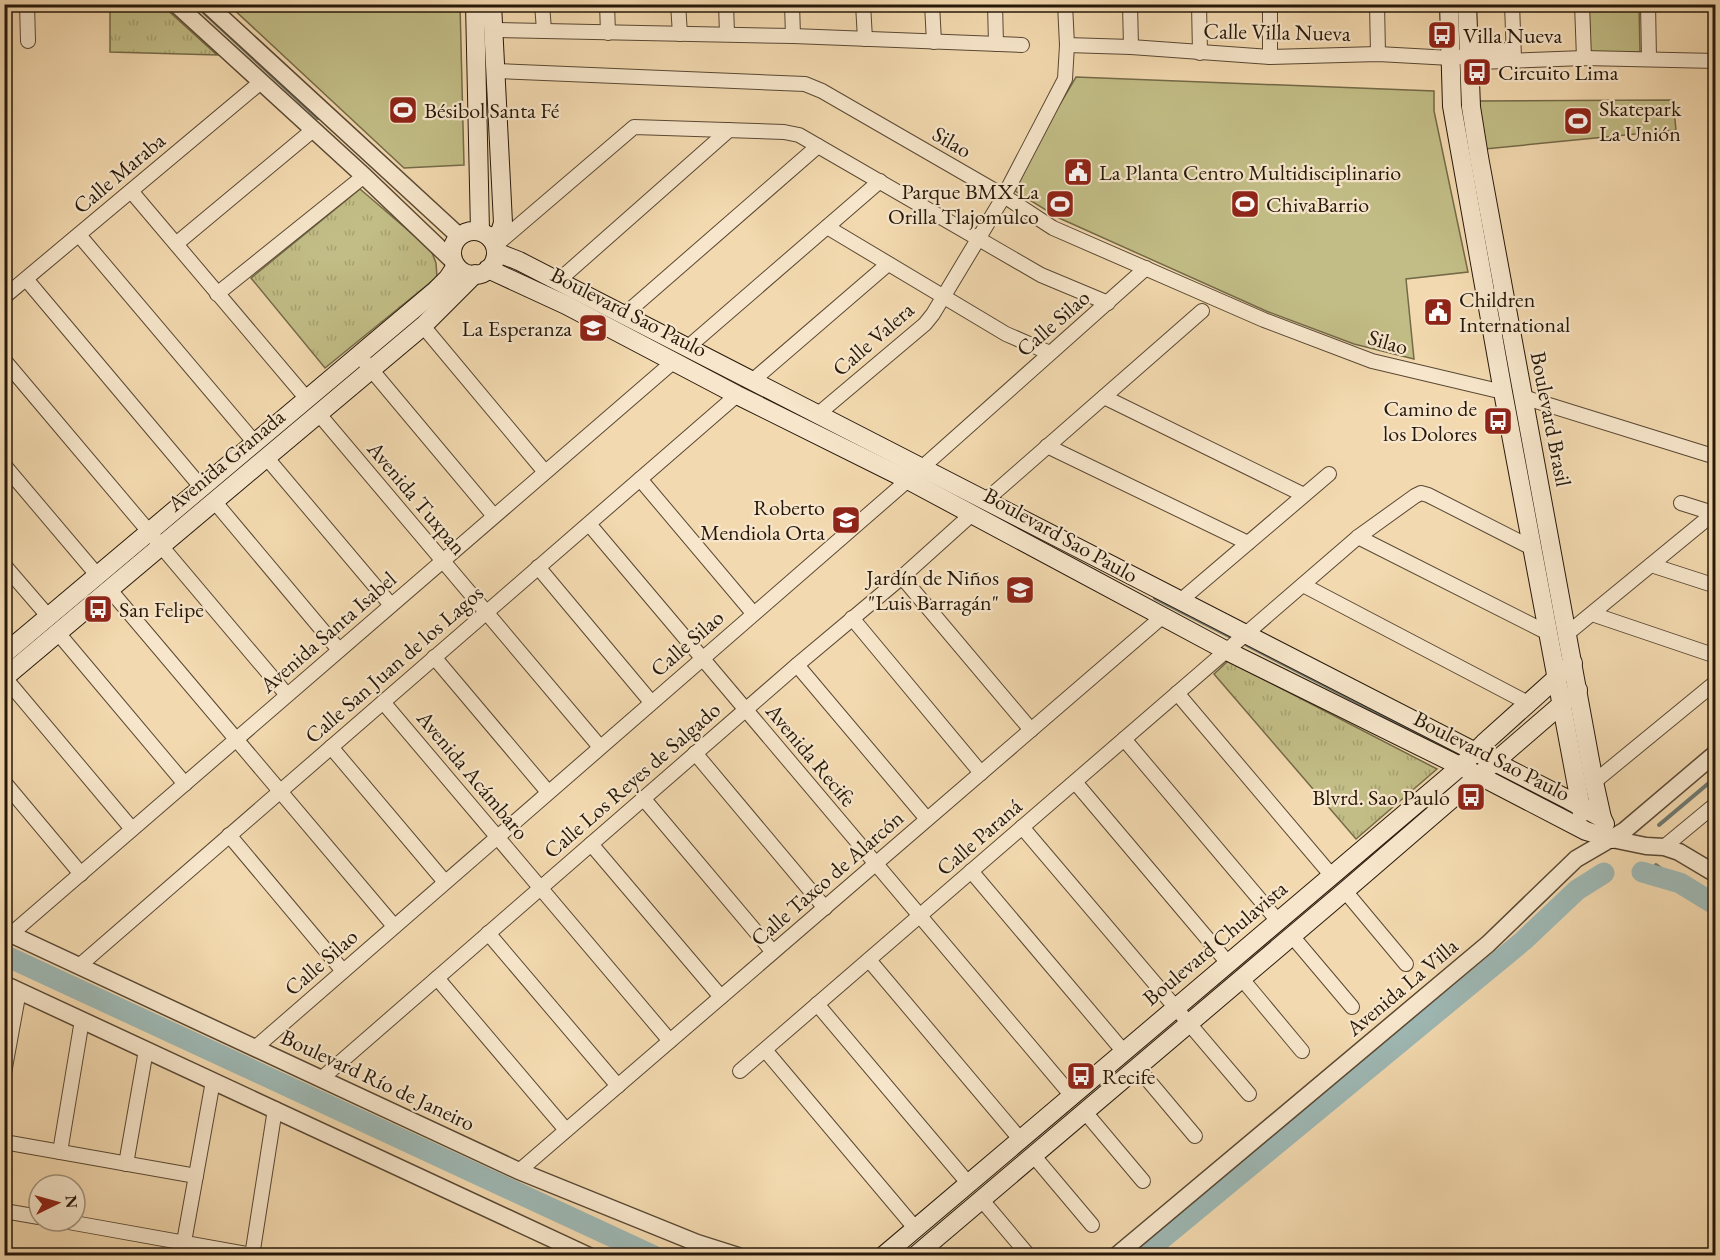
<svg xmlns="http://www.w3.org/2000/svg" width="1720" height="1260" font-family="'EB Garamond',serif">
<style>
.grass{fill:#c2bd86;stroke:#746a48;stroke-width:1.5}
.park{fill:url(#park-tufts);stroke:#746a48;stroke-width:1.5}
.lines{fill:none;stroke-linecap:round;stroke-linejoin:round}
.stream{stroke:#6e7870;stroke-width:4}
.river{stroke:#9eb8b4;stroke-width:21}
.minor-casing{stroke:#594833;stroke-width:16}
.tertiary-casing{stroke:#594833;stroke-width:19}
.secondary-casing{stroke:#26180a;stroke-width:20}
.minor{stroke:#f7e6cb;stroke-width:14}
.tertiary{stroke:#f7e6cb;stroke-width:16}
.secondary{stroke:#f7e6cb;stroke-width:18}
.labels{text-anchor:middle;dominant-baseline:central;stroke-width:4.5;stroke-linejoin:round;paint-order:stroke}
.street-label{font-size:22px;fill:#26180a;stroke:#f7e6cb}
.poi-label{font-size:22px;fill:#26180a;stroke:#f7e6cb;text-anchor:start}
</style>
<defs>
<pattern id="park-tufts" width="24" height="20" patternUnits="userSpaceOnUse" patternTransform="scale(1.5)"><rect width="24" height="20" fill="#c2bd86"/><path d="M3 7l-1-3M5 7V3M7 7l1-3M15 17l-1-3M17 17v-4M19 17l1-3" fill="none" stroke="#a7a272"/></pattern>
</defs>
<rect width="100%" height="100%" fill="#f3d9af"/>
<filter id="stains"><feTurbulence type="fractalNoise" baseFrequency=".00333" numOctaves="4"/><feColorMatrix values="0 0 0 0 .2 0 0 0 0 .09 0 0 0 0 .02 0 0 0 .5 -.17"/></filter>
<radialGradient id="worn" r=".72"><stop offset=".6" stop-color="#630" stop-opacity="0"/><stop offset="1" stop-color="#630" stop-opacity=".3"/></radialGradient>
<g class="grass">
<path d="M 229,5 L 460,5 L 464,165 L 404,168 Z"/>
<path d="M 1589,5 L 1639,5 L 1640,52 L 1590,52 Z"/>
<path d="M 1076,77 L 1434,91 L 1434,111 L 1468,272 L 1406,279 L 1414,359 L 1354,344 L 1266,311 L 1059,218 L 1015,191 L 1047,126 Z"/>
<path d="M 1673,100 L 1676,130 L 1485,149 L 1479,101 Z"/>
</g>
<g class="park">
<path d="M 110,5 L 162,5 L 217,55 L 110,52 Z"/>
<path d="M 360,189 L 431,250 L 436,263 L 437,277 L 325,368 L 251,278 Z"/>
<path d="M 1228,661 L 1437,769 L 1356,839 L 1214,674 Z"/>
</g>
<g class="lines">
<g class="stream">
<path d="M 195,4 L 318,118"/>
<path d="M 1503,335 L 1519,423"/>
<path d="M 1155,598 L 1229,636"/>
<path d="M 1247,645 L 1458,754"/>
<path d="M 1497,773 L 1528,789"/>
<path d="M 1659,825 L 1716,777"/>
<path d="M 1656,865 L 1680,883"/>
</g>
<g class="river">
<path d="M 1642,872 L 1680,883 L 1716,905"/>
<path d="M 4,955 L 654,1256"/>
<path d="M 1141,1256 L 1523,941 L 1577,890 L 1604,873"/>
</g>
<g class="minor-casing">
<g id="minor">
<path d="M 27,4 L 28,41"/>
<path d="M 542,4 L 544,30"/>
<path d="M 607,4 L 608,33"/>
<path d="M 678,4 L 680,34"/>
<path d="M 726,4 L 727,34"/>
<path d="M 792,4 L 793,36"/>
<path d="M 863,4 L 865,39"/>
<path d="M 932,4 L 934,42"/>
<path d="M 995,4 L 996,44"/>
<path d="M 1130,4 L 1131,47"/>
<path d="M 1199,4 L 1200,53"/>
<path d="M 1270,4 L 1270,57"/>
<path d="M 1377,4 L 1378,54"/>
<path d="M 1512,4 L 1514,58"/>
<path d="M 1582,4 L 1584,58"/>
<path d="M 1648,4 L 1649,59"/>
<path d="M 494,30 L 793,36 L 1022,45"/>
<path d="M 1067,45 L 1131,47 L 1270,57 L 1378,54 L 1451,58 L 1468,56 L 1479,51 L 1513,50"/>
<path d="M 1468,56 L 1478,62 L 1584,58 L 1716,61"/>
<path d="M 496,71 L 805,84 L 822,91 L 1004,196 L 1053,228 L 1264,320 L 1372,361 L 1503,392"/>
<path d="M 131,191 L 307,399"/>
<path d="M 827,227 L 1006,334 L 1050,353"/>
<path d="M 79,235 L 255,443"/>
<path d="M 176,244 L 313,130"/>
<path d="M 496,245 L 634,127 L 784,132 L 799,135 L 1041,275 L 1108,303"/>
<path d="M 26,279 L 202,488"/>
<path d="M 558,281 L 729,130"/>
<path d="M 217,294 L 364,176"/>
<path d="M 4,297 L 261,82"/>
<path d="M 624,315 L 818,146"/>
<path d="M 423,326 L 545,472"/>
<path d="M 687,348 L 880,181"/>
<path d="M 359,355 L 494,516"/>
<path d="M 4,360 L 287,695"/>
<path d="M 752,381 L 888,264"/>
<path d="M 1104,397 L 1304,495"/>
<path d="M 1523,397 L 1716,457"/>
<path d="M 318,413 L 600,747"/>
<path d="M 817,415 L 925,324 L 933,314 L 1004,196 L 1065,79 L 1067,45 L 1065,4"/>
<path d="M 1047,446 L 1248,543"/>
<path d="M 266,457 L 391,605"/>
<path d="M 4,465 L 98,576"/>
<path d="M 640,479 L 753,613"/>
<path d="M 214,501 L 339,650"/>
<path d="M 985,501 L 1202,311"/>
<path d="M 1681,503 L 1716,514"/>
<path d="M 589,524 L 1072,1096"/>
<path d="M 1358,537 L 1550,634"/>
<path d="M 4,565 L 48,616"/>
<path d="M 1651,565 L 1716,586"/>
<path d="M 538,567 L 651,702"/>
<path d="M 902,577 L 1031,730"/>
<path d="M 1303,585 L 1528,703"/>
<path d="M 110,590 L 394,926"/>
<path d="M 1180,601 L 1329,474"/>
<path d="M 1592,614 L 1716,656"/>
<path d="M 852,618 L 981,773"/>
<path d="M 58,633 L 185,784"/>
<path d="M 1568,633 L 1714,513"/>
<path d="M 434,657 L 548,792"/>
<path d="M 797,665 L 927,819"/>
<path d="M 5,678 L 132,829"/>
<path d="M 1177,693 L 1332,876"/>
<path d="M 383,702 L 670,1041"/>
<path d="M 1124,739 L 1278,921"/>
<path d="M 331,747 L 445,882"/>
<path d="M 695,753 L 825,908"/>
<path d="M 4,782 L 81,874"/>
<path d="M 1075,782 L 1228,963"/>
<path d="M 1594,782 L 1716,682"/>
<path d="M 643,798 L 773,952"/>
<path d="M 1022,827 L 1249,1094"/>
<path d="M 229,835 L 343,971"/>
<path d="M 591,844 L 721,997"/>
<path d="M 1664,847 L 1716,804"/>
<path d="M 971,871 L 1124,1052"/>
<path d="M 1345,891 L 1406,964"/>
<path d="M 488,933 L 618,1086"/>
<path d="M 11,934 L 673,362"/>
<path d="M 1292,936 L 1352,1007"/>
<path d="M 869,960 L 1020,1139"/>
<path d="M 79,966 L 737,395"/>
<path d="M 437,978 L 566,1130"/>
<path d="M 1242,979 L 1302,1051"/>
<path d="M 817,1004 L 968,1183"/>
<path d="M 255,1048 L 908,480 L 1146,268"/>
<path d="M 765,1050 L 915,1228"/>
<path d="M 1137,1067 L 1195,1136"/>
<path d="M 740,1071 L 1358,537 L 1415,496 L 1421,493 L 1428,495 L 1532,548"/>
<path d="M 4,1073 L 19,991"/>
<path d="M 321,1079 L 797,665 L 902,577 L 972,514"/>
<path d="M 1085,1112 L 1143,1181"/>
<path d="M 4,1142 L 196,1176"/>
<path d="M 60,1152 L 82,1020"/>
<path d="M 1033,1155 L 1092,1225"/>
<path d="M 126,1164 L 146,1050"/>
<path d="M 519,1171 L 1162,617"/>
<path d="M 981,1199 L 1029,1256"/>
<path d="M 4,1211 L 39,1217"/>
<path d="M 63,1221 L 258,1256"/>
<path d="M 184,1256 L 184,1242 L 213,1081"/>
<path d="M 252,1256 L 275,1109"/>
</g>
</g>
<g class="tertiary-casing">
<g id="tertiary">
<path d="M 176,4 L 364,176 L 453,261"/>
<path d="M 207,4 L 459,236"/>
<path d="M 1612,839 L 1646,846 L 1664,847 L 1679,852 L 1716,874"/>
<path d="M 4,931 L 519,1171 L 697,1243 L 738,1256"/>
<path d="M 4,984 L 589,1256"/>
<path d="M 1116,1256 L 1488,944 L 1576,859 L 1624,831 L 1716,753"/>
</g>
</g>
<g class="secondary-casing">
<g id="secondary">
<path d="M 475,4 L 480,231"/>
<path d="M 1449,4 L 1452,106 L 1503,392 L 1582,813"/>
<path d="M 1467,4 L 1471,107 L 1479,157 L 1594,782 L 1602,818 L 1605,824"/>
<circle cx="474" cy="253" r="22"/>
<path d="M 491,239 L 500,232 L 503,223 L 492,4"/>
<path d="M 496,252 L 519,261 L 1569,800 L 1602,818"/>
<path d="M 488,269 L 566,305 L 737,395 L 908,480 L 1227,651 L 1480,776 L 1586,831 L 1612,839"/>
<path d="M 4,654 L 434,292 L 448,278 L 456,266"/>
<path d="M 4,678 L 423,326 L 475,274"/>
<path d="M 883,1256 L 1460,767 L 1484,743 L 1573,663"/>
<path d="M 915,1256 L 1345,891 L 1578,690"/>
</g>
</g>
<use href="#minor" class="minor"/>
<use href="#tertiary" class="tertiary"/>
<use href="#secondary" class="secondary"/>
</g>
<defs>
<g id="bus-square" transform="scale(1.5)"><rect x="-9" y="-9" width="18" height="18" rx="4" fill="#8f2418" stroke="#f7e6cb"/><path d="M-5-6H5V4H4V6H2V4H-2V6H-4V4H-5ZM-3.5-4V0h7V-4ZM-3.5 1.2v1.5H-2V1.2ZM2 1.2v1.5H3.5V1.2Z" fill="#fff"/></g>
<g id="stadium-square" transform="scale(1.5)"><rect x="-9" y="-9" width="18" height="18" rx="4" fill="#8f2418" stroke="#f7e6cb"/><path d="M0-5a6.5 5 0 1 0 0 10a6.5 5 0 1 0 0-10ZM-3.5-1.8h7v3.6h-7Z" fill="#fff"/></g>
<g id="civic-square" transform="scale(1.5)"><rect x="-9" y="-9" width="18" height="18" rx="4" fill="#8f2418" stroke="#f7e6cb"/><path d="M-.6-6.5H3V-4.5H.6V-3L4-1V1h2V6H-6V1h2V-1L-.6-3ZM-1.2 2.5V6h2.4V2.5Z" fill="#fff"/></g>
<g id="school-square" transform="scale(1.5)"><rect x="-9" y="-9" width="18" height="18" rx="4" fill="#8f2418" stroke="#f7e6cb"/><path d="M0-5L7-2L0 1L-7-2ZM-4 1L0 2.5L4 1V4Q0 6-4 4Z" fill="#fff"/></g>
</defs>
<g fill-rule="evenodd">
<use href="#bus-square" x="1442" y="35"/>
<use href="#bus-square" x="1477" y="72"/>
<use href="#stadium-square" x="403" y="110"/>
<use href="#stadium-square" x="1578" y="121"/>
<use href="#civic-square" x="1078" y="172"/>
<use href="#stadium-square" x="1060" y="204"/>
<use href="#stadium-square" x="1245" y="204"/>
<use href="#civic-square" x="1438" y="312"/>
<use href="#school-square" x="593" y="328"/>
<use href="#bus-square" x="1498" y="421"/>
<use href="#school-square" x="846" y="520"/>
<use href="#school-square" x="1020" y="590"/>
<use href="#bus-square" x="98" y="609"/>
<use href="#bus-square" x="1471" y="797"/>
<use href="#bus-square" x="1081" y="1076"/>
</g>
<g class="labels">
<g class="street-label">
<text transform="translate(1277 32) rotate(1)">Calle Villa Nueva</text>
<text transform="translate(952 142) rotate(30)">Silao</text>
<text transform="translate(119 173) rotate(-40)">Calle Maraba</text>
<text transform="translate(629 312) rotate(27)">Boulevard Sao Paulo</text>
<text transform="translate(1053 323) rotate(-41)">Calle Silao</text>
<text transform="translate(873 339) rotate(-41)">Calle Valera</text>
<text transform="translate(1388 342) rotate(16)">Silao</text>
<text transform="translate(1551 419) rotate(79)">Boulevard Brasil</text>
<text transform="translate(226 460) rotate(-40)">Avenida Granada</text>
<text transform="translate(417 498) rotate(50)">Avenida Tuxpan</text>
<text transform="translate(1061 535) rotate(29)">Boulevard Sao Paulo</text>
<text transform="translate(328 632) rotate(-41)">Avenida Santa Isabel</text>
<text transform="translate(687 643) rotate(-41)">Calle Silao</text>
<text transform="translate(394 664) rotate(-41)">Calle San Juan de los Lagos</text>
<text transform="translate(811 755) rotate(50)">Avenida Recife</text>
<text transform="translate(1492 756) rotate(27)">Boulevard Sao Paulo</text>
<text transform="translate(473 775) rotate(50)">Avenida Acámbaro</text>
<text transform="translate(632 780) rotate(-41)">Calle Los Reyes de Salgado</text>
<text transform="translate(979 837) rotate(-41)">Calle Paraná</text>
<text transform="translate(827 878) rotate(-41)">Calle Taxco de Alarcón</text>
<text transform="translate(1215 943) rotate(-40)">Boulevard Chulavista</text>
<text transform="translate(321 962) rotate(-41)">Calle Silao</text>
<text transform="translate(1402 987) rotate(-40)">Avenida La Villa</text>
<text transform="translate(378 1080) rotate(25)">Boulevard Río de Janeiro</text>
</g>
<g class="poi-label">
<text x="1463" y="35">Villa Nueva</text>
<text x="1498" y="72">Circuito Lima</text>
<text x="1599" y="108">Skatepark<tspan x="1599" dy="25">La Unión</tspan></text>
<text x="424" y="110">Bésibol Santa Fé</text>
<text x="1099" y="172">La Planta Centro Multidisciplinario</text>
<text x="1039" y="191" text-anchor="end">Parque BMX La<tspan x="1039" dy="25">Orilla Tlajomulco</tspan></text>
<text x="1266" y="204">ChivaBarrio</text>
<text x="1459" y="299">Children<tspan x="1459" dy="25">International</tspan></text>
<text x="572" y="328" text-anchor="end">La Esperanza</text>
<text x="1477" y="408" text-anchor="end">Camino de<tspan x="1477" dy="25">los Dolores</tspan></text>
<text x="825" y="507" text-anchor="end">Roberto<tspan x="825" dy="25">Mendiola Orta</tspan></text>
<text x="999" y="577" text-anchor="end">Jardín de Niños<tspan x="999" dy="25">"Luis Barragán"</tspan></text>
<text x="119" y="609">San Felipe</text>
<text x="1450" y="797" text-anchor="end">Blvrd. Sao Paulo</text>
<text x="1102" y="1076">Recife</text>
</g>
</g>
<rect width="1720" height="1260" fill="none" stroke="#f3d9af" stroke-width="24"/>
<rect x="6" y="6" width="1708" height="1248" fill="none" stroke="#26180a" stroke-width="3"/>
<rect x="12" y="12" width="1696" height="1236" fill="none" stroke="#26180a" stroke-width="1.5"/>
<g transform="translate(57 1203) rotate(85)"><circle r="28" fill="#f7e6cb" stroke="#a3947e" stroke-width="1.5"/>
<path d="M0-4.5L10 22L0 15L-10 22Z" fill="#8f2418"/>
<text y="-9" font-size="16" font-weight="bold" text-anchor="middle" fill="#26180a">N</text>
</g>
<rect width="100%" height="100%" filter="url(#stains)"/>
<rect width="100%" height="100%" fill="url(#worn)"/>
</svg>
